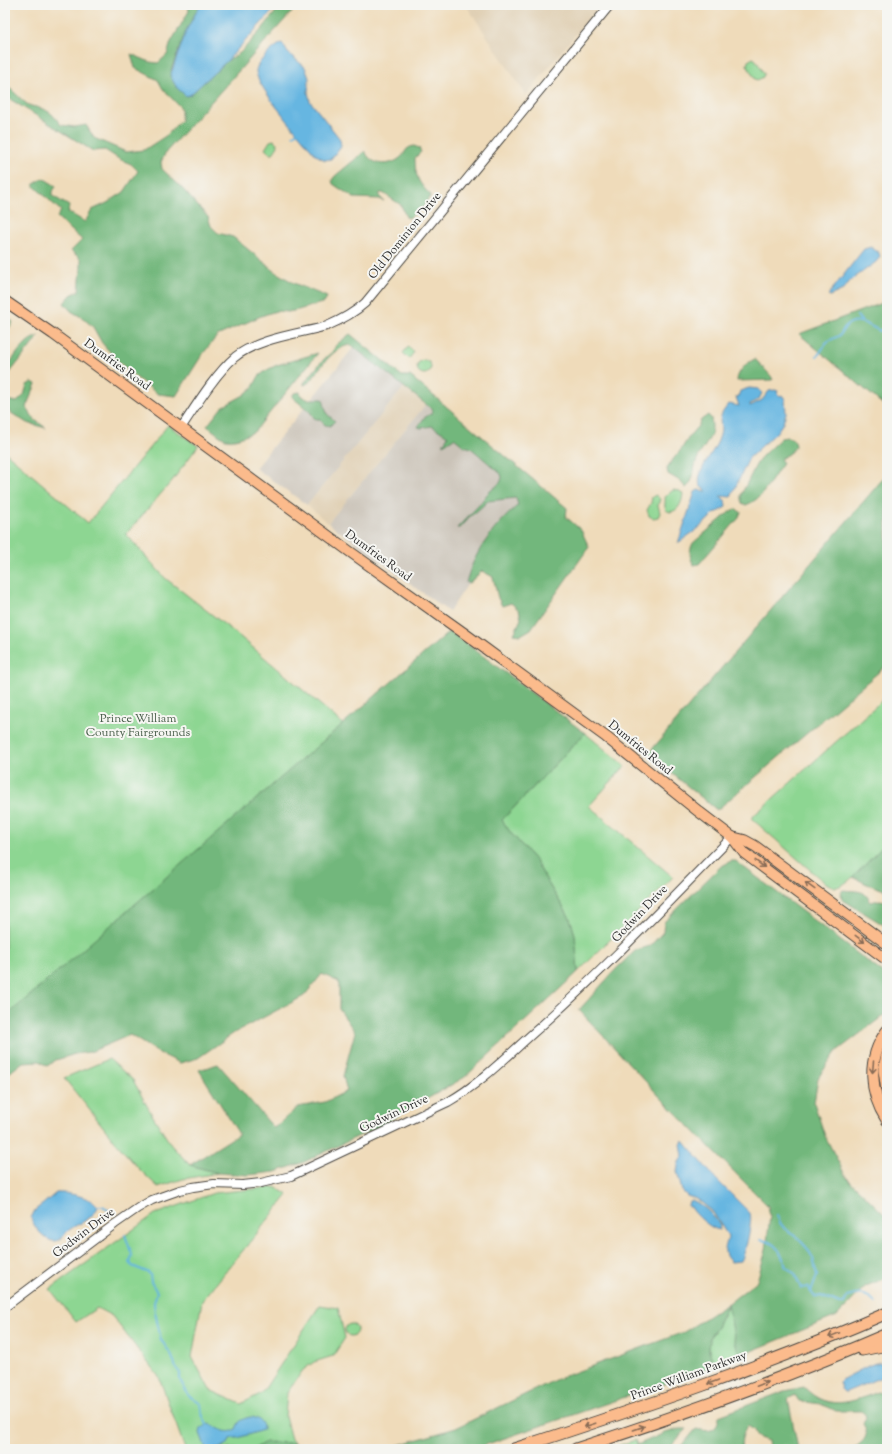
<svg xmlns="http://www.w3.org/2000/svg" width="892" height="1454" font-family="'Sorts Mill Goudy',serif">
	<rect width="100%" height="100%" fill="#f6f6f2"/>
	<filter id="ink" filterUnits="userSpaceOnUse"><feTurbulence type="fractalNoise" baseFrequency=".025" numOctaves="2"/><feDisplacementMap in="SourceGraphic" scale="8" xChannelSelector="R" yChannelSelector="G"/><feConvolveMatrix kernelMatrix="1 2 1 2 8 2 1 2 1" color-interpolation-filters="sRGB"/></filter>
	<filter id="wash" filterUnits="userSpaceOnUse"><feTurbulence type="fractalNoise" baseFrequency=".012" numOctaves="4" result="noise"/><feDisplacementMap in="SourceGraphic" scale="16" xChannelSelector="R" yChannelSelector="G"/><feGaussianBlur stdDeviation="0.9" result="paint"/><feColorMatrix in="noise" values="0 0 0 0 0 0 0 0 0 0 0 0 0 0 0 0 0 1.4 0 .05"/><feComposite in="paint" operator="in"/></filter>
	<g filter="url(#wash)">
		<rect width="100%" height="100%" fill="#efdbba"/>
		<g fill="#dfceb1">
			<polygon points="466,5 600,5 526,95"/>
			<polygon points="404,387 426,404 328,523 307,505"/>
		</g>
		<g fill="#cac3b8">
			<polygon points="354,347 404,387 307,505 255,468"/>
			<polygon points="426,404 531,490 449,612 328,523"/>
		</g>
		<g fill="#8dd692" stroke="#5c805e">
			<polygon points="753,58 756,60 764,74 763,77 758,80 755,79 747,65 748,61"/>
			<polygon points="274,140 277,143 278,146 272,155 265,149 270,141"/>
			<polygon points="408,347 414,352 409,359 403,353"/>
			<circle cx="424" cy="367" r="7"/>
			<polygon points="168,425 198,446 172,481 126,534 165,578 238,635 343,724 7,1016 5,1014 5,452 88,523"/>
			<path d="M673 490 680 491 683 494C682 502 679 511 670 512 662 510 666 503 665 497Z"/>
			<polygon points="656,495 660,499 658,505 660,513 658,517 653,518 649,516 647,510 651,503 652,497"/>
			<path d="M887 696V842C877 852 848 887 836 887 829 886 822 880 817 876L751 818Z"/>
			<polygon points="585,733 625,766 589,806 673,877 578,972 575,935 570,918 551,888 535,860 510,832 502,820"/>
			<polygon points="109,1059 133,1080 151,1113 171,1145 190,1165 218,1173 183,1179 158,1187 140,1170 117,1144 64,1078"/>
			<polygon points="275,1187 288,1195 202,1301 192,1357 210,1390 241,1404 262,1393 320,1305 338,1308 345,1338 333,1356 314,1362 303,1370 287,1393 285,1417 291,1439 298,1449 185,1449 159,1377 112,1316 97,1308 76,1322 50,1289 155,1214 214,1193"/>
			<polygon points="729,1303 734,1337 739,1356 716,1366 709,1352 710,1337 717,1327"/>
			<circle cx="351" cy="1330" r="6"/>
			<polygon points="635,1440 639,1449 608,1449"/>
		</g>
		<g fill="#72b77c" stroke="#4e7154">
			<path d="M188 5H200L187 29 171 70 186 96 190 95 227 61 240 53 263 28 281 5H298L166 152 161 162 162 169 179 185 208 217 211 226 218 233 233 237 277 273 296 284 327 297 325 302 298 310 288 312 276 311 261 316 217 336 202 355 176 396 158 394 133 375 117 360 102 343 93 327 83 318 71 311 64 303 71 295 79 291 81 268V259L71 251 82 240 57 217 61 211 33 185 43 178 56 186 51 195 69 206 68 212 85 222 92 210 107 203 124 192 138 171 131 164 119 159 105 150 93 151 5 96V86C14 90 19 98 27 104 31 107 35 106 39 108 50 110 55 117 61 125L75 127 86 125 94 138 126 152 144 150 167 135 181 120V108L163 89 158 80 135 68 131 54 150 62 158 63 167 55 171 42 189 11Z"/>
			<path d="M414 146 419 148 421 152 415 158C415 175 418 184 431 195L423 207 409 218 406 217 401 205 383 193H380L379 196 384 201 379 199 354 198 333 184 332 180 335 176 365 151C371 166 389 167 400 158 407 152 404 148 414 146Z"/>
			<polygon points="887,301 887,408 799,334"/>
			<polygon points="5,315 13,322 5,334"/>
			<path d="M350 334 402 376H410L567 508 566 517 581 530 589 547 531 629 521 635 514 634 521 619 519 610 511 603 502 606 498 598 493 577 482 571 469 583H466C474 551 494 527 518 505L516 498 488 501 477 511 468 518 464 524 459 528H457L479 505 488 493 500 483 502 478 501 474 471 448 464 446 454 438 443 445 448 436 432 426 421 428 418 427 424 418 432 413 433 410 351 345C337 346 327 359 319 369 314 376 312 382 304 385V383L322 361 333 351 336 345Z"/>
			<path d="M39 336 5 379V363L8 365C17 354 25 339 39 336Z"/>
			<path d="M318 353 255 431C248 435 235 441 226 439 220 437 213 430 207 426L222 407 244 395 253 387 259 376 267 370 277 365Z"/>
			<path d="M755 359 771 376 773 380 737 381C737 372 747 362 755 359Z"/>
			<polygon points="32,382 36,384 26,407 35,420 46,428 27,423 5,409 5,400 17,402 24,395 27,385"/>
			<polygon points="300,392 301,396 307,399 323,399 327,414 335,421 330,426 325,425 319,419 315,419 310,412 292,397 294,393"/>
			<path d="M708 415 711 418C712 424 713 431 710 437 706 446 699 453 696 462 693 471 694 482 686 488L680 481 668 474 667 469 670 463 680 451 691 434 698 426 701 420Z"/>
			<path d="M787 437C793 438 795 440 796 446L789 454 780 459 783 463 782 465C771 479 764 499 746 505L742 503 741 499V495L756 465 762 456 781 438Z"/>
			<polygon points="887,474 887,665 717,810 648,754"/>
			<path d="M735 509 741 512 738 519 699 564 694 565C689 557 689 551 693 543L732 510Z"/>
			<polygon points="450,631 585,733 502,820 510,832 535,860 551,888 570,918 575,935 578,972 465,1077 382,1125 302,1163 275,1172 248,1175 218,1173 190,1165 239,1134 199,1070 218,1064 274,1128 298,1107 325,1102 347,1091 343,1076 355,1032 339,1009 339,982 322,974 304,996 234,1033 198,1058 180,1063 157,1052 130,1035 90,1052 75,1054 56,1060 47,1066 39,1061 23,1062 9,1073 5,1072 5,1017"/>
			<polygon points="887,842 887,891 867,884 853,877"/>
			<polygon points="731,861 736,861 741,865 887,976 887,1013 837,1051 818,1078 814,1103 825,1136 846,1177 887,1217 887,1278 866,1286 837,1316 739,1356 734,1337 728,1303 717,1327 710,1337 709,1352 716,1366 473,1449 385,1449 456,1428 557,1379 684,1332 729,1303 757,1281 766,1250 770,1216 768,1206 663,1100 579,1010 616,969 636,950 650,946 663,932 664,922 720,867"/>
			<path d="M843 890C849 891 861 890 865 894 868 897 868 899 871 902L879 900 887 901V927L843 900 840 894Z"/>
			<path d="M804 1387C830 1415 857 1399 887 1389V1449H853C863 1442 871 1436 863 1424L866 1418 865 1414 861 1411H836L828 1407 820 1404 799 1401 795 1395 788 1399 798 1449H769L768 1441 757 1437 754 1430 748 1426C743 1431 740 1441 742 1449L736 1448V1449H679L696 1429C711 1432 717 1432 719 1416L785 1391Z"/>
			<polygon points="680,1429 687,1429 668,1449 639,1449 637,1445 665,1433"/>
			<polygon points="265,1442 294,1443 298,1449 254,1449"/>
		</g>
		<g fill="#66b6e1" stroke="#487086">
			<polygon points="200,5 278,5 227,61 190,95 186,96 177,88 170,76 187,29"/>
			<path d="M282 43 288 53 305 67 309 78 308 92 310 101 340 139 341 146 331 159 325 160 316 155C304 140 258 89 256 72 255 63 275 46 282 43Z"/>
			<polygon points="871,247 879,253 880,257 876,262 850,281 843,290 830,296 828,295 860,254 864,249"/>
			<path d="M749 388 759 389 762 393 759 399 750 404V406L762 400 769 391 775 390 778 391 777 393 780 396 782 395 785 399 786 413 783 423 776 433 749 458 731 497 720 496 725 500 726 507 714 514 699 528 678 543 695 492 698 490 707 491 700 486C695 471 715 452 719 438 725 422 713 422 729 404L739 406 736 397H738L740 391Z"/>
			<path d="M683 1140 715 1178 750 1213C753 1220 745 1255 741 1261L731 1262C720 1252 727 1246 728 1236L712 1211 697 1199 687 1196 682 1191 677 1171 679 1162 683 1156 681 1145Z"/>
			<path d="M56 1193C67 1192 91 1197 98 1206 95 1219 78 1223 69 1230 64 1234 62 1241 55 1241 46 1242 33 1226 31 1218L35 1210 43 1204Z"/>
			<path d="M692 1200C703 1205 714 1215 720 1226L719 1230C711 1229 695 1215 691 1207H688V1205L689 1201Z"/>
			<path d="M879 1362C885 1364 887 1371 884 1376L846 1392H844L841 1389 839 1382 841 1380 870 1365Z"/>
			<path d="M250 1417C258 1417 264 1422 263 1430L238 1438H233L230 1439 228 1444 218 1449H206L200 1433 201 1428 209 1424C218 1427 226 1436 236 1429 239 1421 241 1419 250 1417Z"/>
		</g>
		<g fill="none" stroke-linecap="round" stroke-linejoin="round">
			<g stroke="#66b6e1" stroke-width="2">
				<polyline points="293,135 298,132"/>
				<polyline points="857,316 862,322"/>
				<path d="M817 356C821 352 823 348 826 343 830 339 836 338 840 335 842 333 843 329 845 327 857 315 869 326 880 331L887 326"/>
				<polyline points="98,1206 103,1206 109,1211"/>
				<path d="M777 1215 780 1223 785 1229 795 1235 807 1248 813 1258 817 1276 811 1292 814 1296 817 1297 821 1296 839 1304 844 1303 847 1297C859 1293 867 1293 876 1303"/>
				<polyline points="125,1235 132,1255 130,1262 132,1266 147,1272 150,1274 151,1282 157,1292 154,1303 155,1312 161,1340 171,1354 176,1368 180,1373 180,1380 189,1396 201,1404 202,1414 207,1425"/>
				<path d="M761 1240C773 1241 778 1248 782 1257 784 1261 786 1262 785 1266L795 1274 801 1288 808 1287 811 1292"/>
			</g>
		</g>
	</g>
	<g filter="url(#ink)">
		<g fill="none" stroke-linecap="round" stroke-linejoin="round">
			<defs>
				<g id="minor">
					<path d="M181 428C195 407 216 373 235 357 259 338 298 334 327 326 341 320 354 313 365 303L610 5"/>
					<path d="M5 1307 115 1224 138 1208 152 1200 180 1190 193 1187 214 1184 243 1185 261 1183 291 1176 448 1102C483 1082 510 1053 540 1027 607 967 669 901 732 837"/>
				</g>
				<g id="major">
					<polyline points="5,301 53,334 349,551 468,636 606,737 698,811 732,837 744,853 887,960"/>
					<polyline points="732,837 744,840 755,846 887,944"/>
				</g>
				<g id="highway">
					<path d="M887 1031C867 1058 869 1092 887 1120"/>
					<polyline points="887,1054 884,1070 887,1091"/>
					<polyline points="862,1350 887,1345"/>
					<path d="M514 1449C640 1408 766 1366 887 1313"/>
					<path d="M576 1449C681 1415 786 1378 887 1334"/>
				</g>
			</defs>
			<use href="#minor" stroke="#484540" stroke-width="10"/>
			<use href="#major" stroke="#484540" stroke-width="12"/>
			<use href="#highway" stroke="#484540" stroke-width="13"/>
			<use href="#minor" stroke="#fff" stroke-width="8"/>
			<use href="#major" stroke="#fbbb8c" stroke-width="10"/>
			<use href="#highway" stroke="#fbbb8c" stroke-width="11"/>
		</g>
		<defs><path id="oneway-shaft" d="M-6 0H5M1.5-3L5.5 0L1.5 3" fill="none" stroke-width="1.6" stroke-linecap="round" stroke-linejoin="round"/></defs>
		<g stroke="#896c57">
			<use href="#oneway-shaft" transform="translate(760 864) rotate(37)"/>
			<use href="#oneway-shaft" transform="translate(810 886) rotate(-144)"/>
			<use href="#oneway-shaft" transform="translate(860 939) rotate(37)"/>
			<use href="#oneway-shaft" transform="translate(873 1067) rotate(95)"/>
			<use href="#oneway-shaft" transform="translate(834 1335) rotate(158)"/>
			<use href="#oneway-shaft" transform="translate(713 1382) rotate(160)"/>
			<use href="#oneway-shaft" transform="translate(762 1384) rotate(-21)"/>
			<use href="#oneway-shaft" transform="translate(590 1425) rotate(162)"/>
			<use href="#oneway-shaft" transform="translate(639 1428) rotate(-19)"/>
		</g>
	</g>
	<g text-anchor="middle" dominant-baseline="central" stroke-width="4" stroke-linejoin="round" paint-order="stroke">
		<g font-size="12" fill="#2b2b2b" stroke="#f6f6f2">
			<text transform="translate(405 236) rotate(-51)">Old Dominion Drive</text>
			<text transform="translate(117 365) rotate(36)">Dumfries Road</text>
			<text transform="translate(378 556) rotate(36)">Dumfries Road</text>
			<text transform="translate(640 748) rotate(39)">Dumfries Road</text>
			<text transform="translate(640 914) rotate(-46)">Godwin Drive</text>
			<text transform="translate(394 1114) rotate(-25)">Godwin Drive</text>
			<text transform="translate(84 1233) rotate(-37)">Godwin Drive</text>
			<text transform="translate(689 1376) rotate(-20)">Prince William Parkway</text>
		</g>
		<g font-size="12" fill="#485e4a" stroke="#f6f6f2">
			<text x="138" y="719">Prince William<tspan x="138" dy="14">County Fairgrounds</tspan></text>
		</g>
	</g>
	<rect width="892" height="1454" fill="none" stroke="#f6f6f2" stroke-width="20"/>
</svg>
